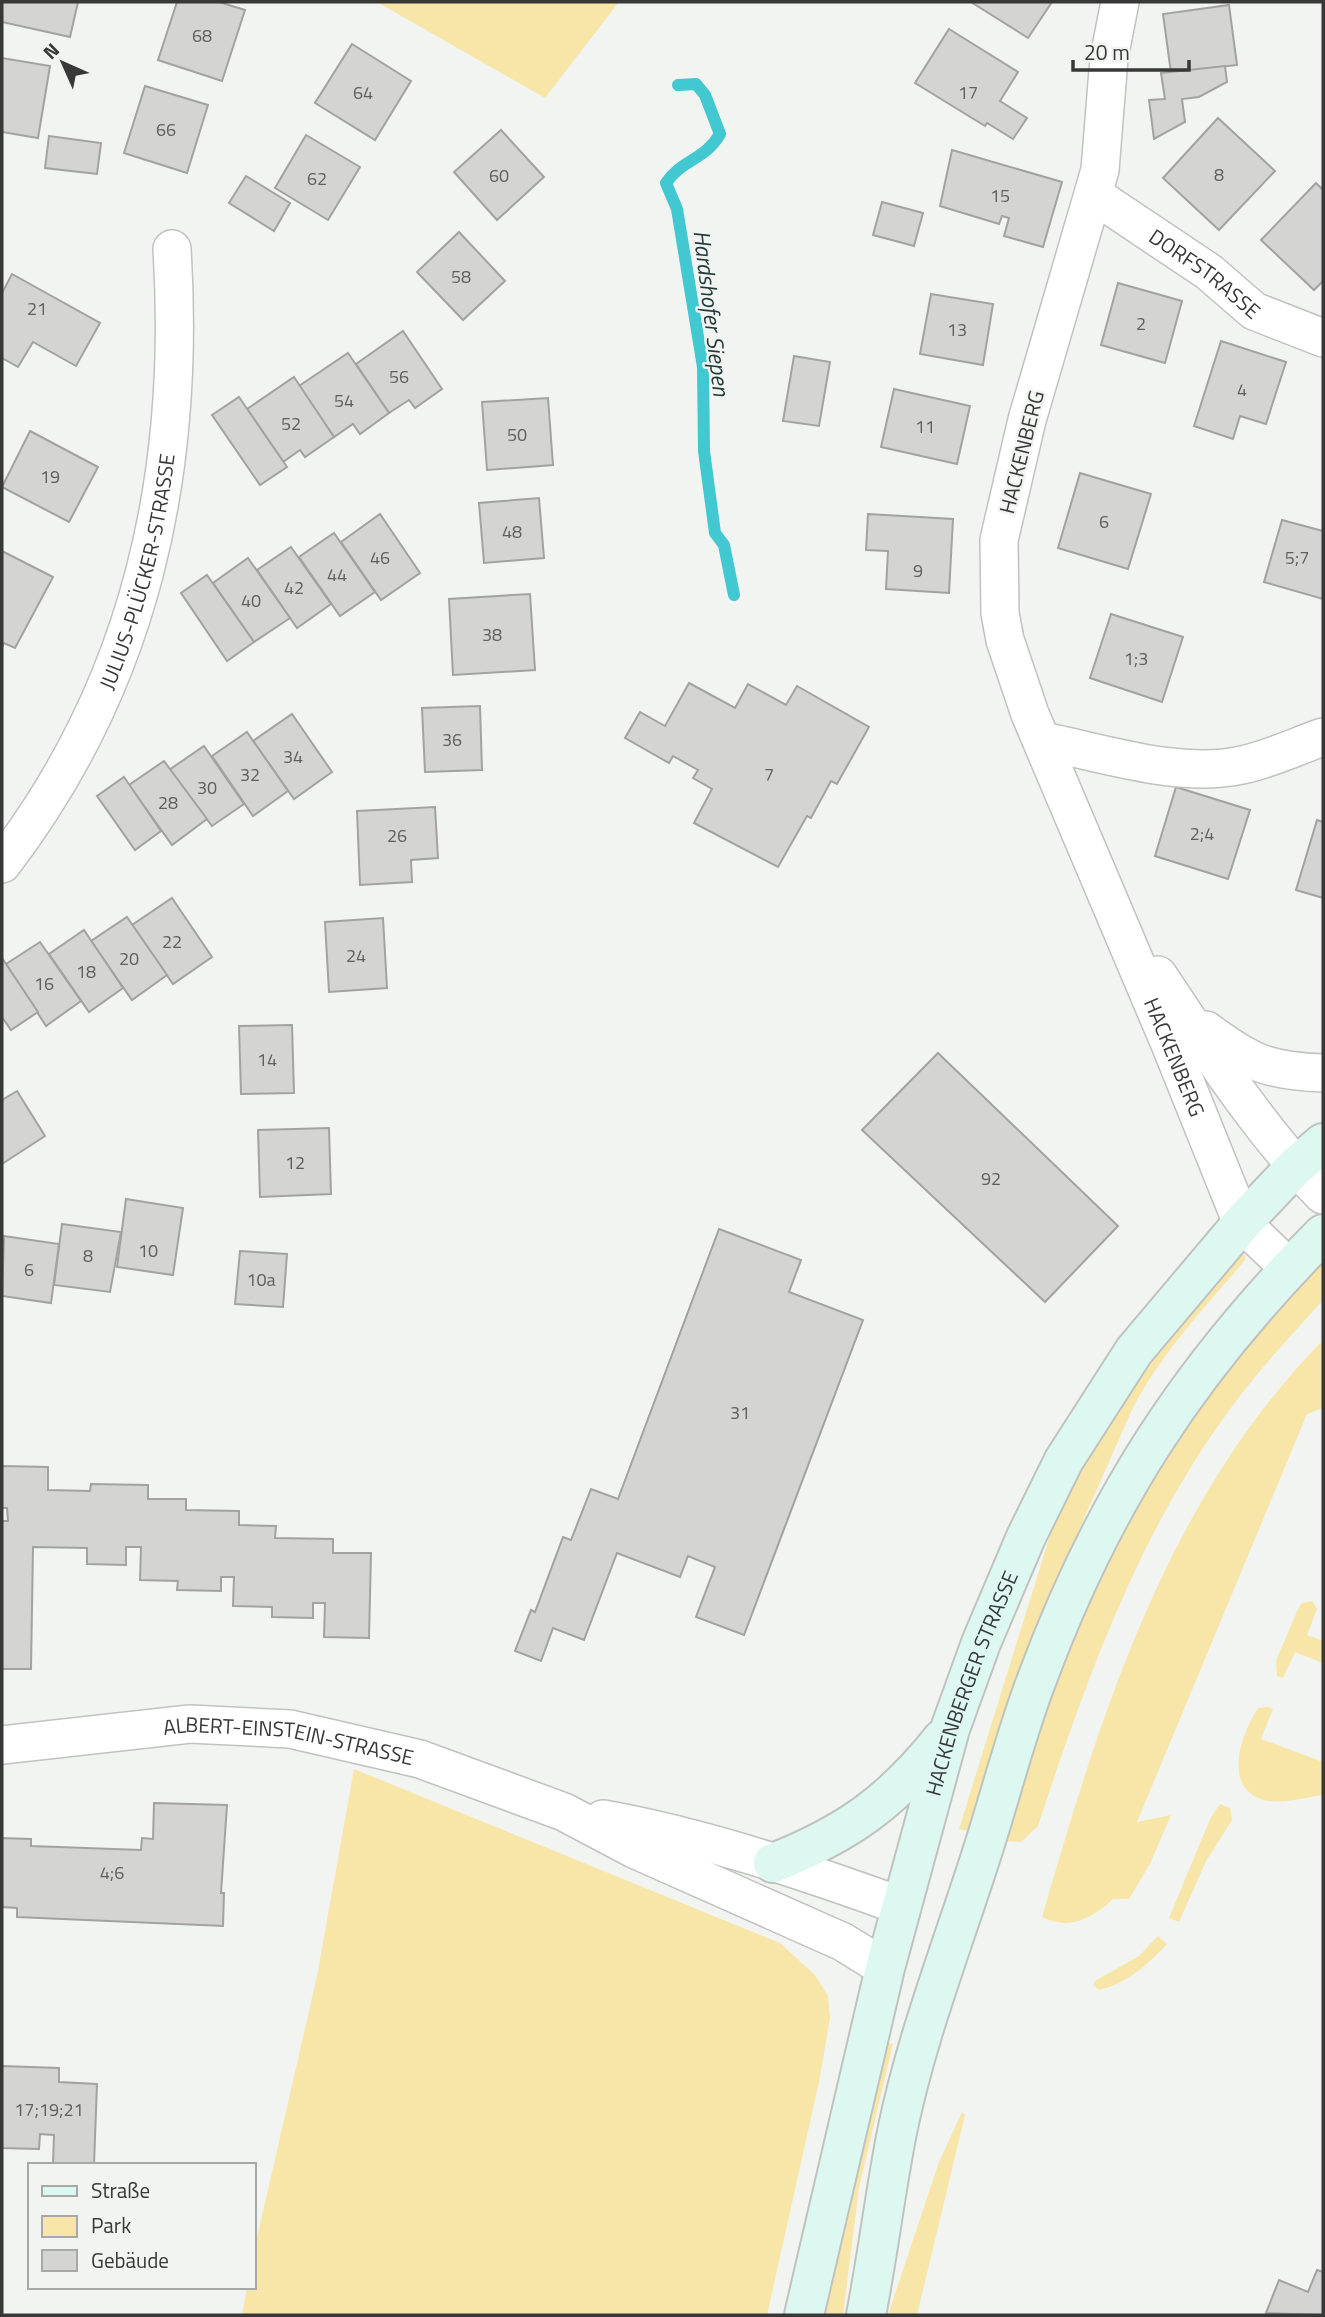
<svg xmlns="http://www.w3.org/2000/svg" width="1325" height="2317" font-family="'Titillium Web',sans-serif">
	<rect width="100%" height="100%" fill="#f2f4f2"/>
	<g fill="#f7e6a7">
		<polygon points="377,2 619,2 545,98"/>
		<path d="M1239 1252 1245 1255V1260C1204 1309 1159 1355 1131 1412L1052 1591 1001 1724 968 1831 959 1829 1056 1516 1072 1483 1143 1368Z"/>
		<path d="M1323 1260V1300C1296 1330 1268 1360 1243 1392 1143 1520 1088 1674 1038 1826L1021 1842 1005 1841C1050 1673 1119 1504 1227 1366 1256 1329 1291 1295 1323 1260Z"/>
		<path d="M1323 1340V1408L1307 1414 1137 1822 1171 1815 1150 1864 1129 1899H1113C1093 1918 1069 1931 1042 1917 1103 1707 1167 1500 1323 1340Z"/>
		<polygon points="1312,1601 1317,1609 1307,1635 1323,1641 1323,1663 1295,1652 1283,1678 1277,1676 1276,1661 1298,1609 1302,1603"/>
		<path d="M1267 1707 1273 1709 1261 1739 1323 1762V1795C1305 1797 1282 1805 1264 1800 1221 1788 1242 1732 1258 1708Z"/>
		<polygon points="354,1769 780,1943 815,1975 828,1996 830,2018 819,2082 767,2315 242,2315 247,2287 254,2287 256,2242 317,1976"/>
		<polygon points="1220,1804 1230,1808 1232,1820 1206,1861 1179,1922 1169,1918 1211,1817"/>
		<path d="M1158 1936 1167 1944C1147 1965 1128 1983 1099 1990L1093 1985 1095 1981 1139 1956Z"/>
		<polygon points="884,2042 893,2044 859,2188 843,2315 820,2315"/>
		<polygon points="962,2112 965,2115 917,2315 888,2315 939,2162"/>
	</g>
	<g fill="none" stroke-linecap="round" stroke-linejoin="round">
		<path stroke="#42c8d1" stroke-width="12" d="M678 85 696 84 705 95 720 134C705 160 681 160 666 183L677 209 703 367 704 451 715 533 724 545 734 595"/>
	</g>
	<g fill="#d4d5d3" stroke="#a2a3a0" stroke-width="2">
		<polygon points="2,2 78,2 70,37 2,22"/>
		<polygon points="177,2 219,2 245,10 222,81 158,60"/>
		<polygon points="971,2 1052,2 1028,38"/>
		<polygon points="1229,5 1237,65 1171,73 1163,14"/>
		<polygon points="949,29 1018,72 1000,101 1027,118 1013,139 987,123 985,126 915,83"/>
		<polygon points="352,44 411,81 375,140 315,103"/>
		<polygon points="2,58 50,66 38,138 2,132"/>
		<polygon points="1225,66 1227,82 1199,97 1182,99 1185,122 1154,139 1149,100 1165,99 1161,73"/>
		<polygon points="145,86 208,105 187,173 124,153"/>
		<polygon points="1218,118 1275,171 1219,230 1163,178"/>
		<polygon points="501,130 544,177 497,220 454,172"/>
		<polygon points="306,135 360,167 328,220 275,188"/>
		<polygon points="49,136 101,143 97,174 45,168"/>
		<polygon points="952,150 1062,182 1043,247 1004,236 1009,218 1002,216 999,224 940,206"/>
		<polygon points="246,176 290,203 274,231 229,203"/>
		<polygon points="1316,183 1323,190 1323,281 1314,290 1261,240"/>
		<polygon points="882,202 923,213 914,246 873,235"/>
		<polygon points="459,232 505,281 463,320 417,272"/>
		<polygon points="12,274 100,323 76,366 33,342 18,367 2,358 2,293"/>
		<polygon points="1118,283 1182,301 1165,363 1101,345"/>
		<polygon points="931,294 993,304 983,365 920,354"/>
		<polygon points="403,331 442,389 415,408 409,400 389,413 356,364"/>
		<polygon points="1221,341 1286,362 1266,424 1240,416 1233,439 1194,426"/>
		<polygon points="348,353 389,413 360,434 353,424 334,437 299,386"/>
		<polygon points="794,356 830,362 819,426 783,421"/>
		<polygon points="294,377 334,437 305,457 300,450 283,462 247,409"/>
		<polygon points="894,389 970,406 957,464 881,447"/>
		<polygon points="239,397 287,467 260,485 212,415"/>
		<polygon points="548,398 553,465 487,470 482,402"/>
		<polygon points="30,431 98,467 69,522 2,487"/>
		<polygon points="1080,473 1151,494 1128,569 1058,548"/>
		<polygon points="539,498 544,558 484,563 479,503"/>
		<polygon points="380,514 420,573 381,600 341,542"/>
		<polygon points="868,514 953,519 949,593 886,589 888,551 866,550"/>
		<polygon points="1282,520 1323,531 1323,599 1264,582"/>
		<polygon points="334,533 375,592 340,616 299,557"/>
		<polygon points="291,547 331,604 297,628 257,570"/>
		<polygon points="2,551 53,577 15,648 4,643 2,648"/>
		<polygon points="248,558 290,618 254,642 213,583"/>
		<polygon points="207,575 254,642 227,661 181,593"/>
		<polygon points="530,594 535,670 453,675 449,599"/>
		<polygon points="1111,614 1183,637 1162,702 1090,678"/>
		<polygon points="689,683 735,708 748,684 786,705 797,686 869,727 837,784 831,781 811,818 807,816 778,867 694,823 712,789 693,778 698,770 673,756 669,763 625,738 640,712 665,726"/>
		<polygon points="480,706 482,770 425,772 422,708"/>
		<polygon points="292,714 332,772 294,799 253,741"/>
		<polygon points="247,732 288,791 253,816 212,756"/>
		<polygon points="204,746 244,804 212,826 169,770"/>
		<polygon points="164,761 207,819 172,845 129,785"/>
		<polygon points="124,777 161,831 135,850 97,796"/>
		<polygon points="1176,787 1250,810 1228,879 1155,856"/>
		<polygon points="435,807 438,858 411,860 412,882 360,885 357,811"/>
		<polygon points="1317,820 1323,822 1323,898 1296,890"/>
		<polygon points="172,898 212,957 173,984 132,925"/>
		<polygon points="127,917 167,975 132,1000 91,941"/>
		<polygon points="383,918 387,988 329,992 325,922"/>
		<polygon points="84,930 123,988 89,1012 49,954"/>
		<polygon points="40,942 81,1001 46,1026 6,964"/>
		<polygon points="2,958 38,1012 11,1030 2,1017"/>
		<polygon points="292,1025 294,1093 241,1094 239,1026"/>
		<polygon points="938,1053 1118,1226 1045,1302 862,1130"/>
		<polygon points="17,1091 45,1136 2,1164 2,1100"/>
		<polygon points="329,1128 331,1194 260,1197 258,1130"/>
		<polygon points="126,1199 183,1208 173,1275 117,1267"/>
		<polygon points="62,1224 121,1232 110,1292 54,1285"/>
		<polygon points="719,1229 801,1260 789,1292 863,1320 744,1635 696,1617 715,1567 688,1556 680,1577 617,1553 584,1640 553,1628 541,1661 515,1651 531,1610 535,1612 563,1537 571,1540 591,1489 618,1499"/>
		<polygon points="4,1236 59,1244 51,1303 2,1296"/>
		<polygon points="240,1251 287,1254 283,1307 235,1304"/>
		<polygon points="2,1466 48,1467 48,1490 90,1491 91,1484 148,1485 148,1499 186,1499 186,1510 239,1511 239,1525 276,1526 275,1538 333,1539 333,1553 371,1553 369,1638 324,1637 325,1603 313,1603 313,1618 272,1617 272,1607 233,1606 234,1577 221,1577 221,1591 177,1590 178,1581 140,1580 141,1547 126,1547 126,1565 87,1564 87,1548 33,1547 31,1669 2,1669 2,1521 8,1521 7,1508 2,1508"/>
		<polygon points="154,1803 227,1805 221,1893 224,1893 223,1926 17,1917 17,1908 2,1907 2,1838 31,1839 31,1846 141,1850 142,1838 153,1839"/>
		<polygon points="2,2066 59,2068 59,2082 97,2084 94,2165 53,2164 54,2135 40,2134 39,2149 2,2148"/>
		<polygon points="1317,2270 1323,2272 1323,2315 1266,2313 1279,2280 1308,2292"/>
	</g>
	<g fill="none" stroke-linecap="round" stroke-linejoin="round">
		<defs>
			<g id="street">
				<path id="s1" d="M1120 2 1109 58 1100 170 1027 420 999 540 1000 613 1005 640 1030 714 1170 1044 1242 1223 1289 1268"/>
				<path id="s2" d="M1094 195 1209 272 1254 311 1323 338"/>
				<path d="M1042 741C1104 753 1179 779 1242 765 1270 759 1297 746 1323 737"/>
				<path id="s3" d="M2 864C141 683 186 474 172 249"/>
				<path d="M1158 975C1208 1050 1259 1130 1323 1195"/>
				<path d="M1206 1030C1250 1063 1268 1071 1323 1073"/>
				<path id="s4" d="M2 1745 190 1724 290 1729 420 1759 564 1812 634 1849 843 1942 885 1968"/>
				<path d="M603 1819C704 1837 804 1871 901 1906"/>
			</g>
			<g id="secondary">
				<path d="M773 1863C847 1834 892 1802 942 1739"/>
				<path id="s5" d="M804 2315 885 1968 950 1729 981 1643 1026 1537 1064 1460 1134 1351 1242 1223 1295 1167 1323 1143"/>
				<path d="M866 2315C878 2254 885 2193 897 2132 916 2039 950 1952 979 1862 999 1802 1014 1739 1037 1679 1103 1501 1189 1369 1323 1234"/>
			</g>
		</defs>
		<use href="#street" stroke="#c0c2c0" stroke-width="40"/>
		<use href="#secondary" stroke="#c0c2c0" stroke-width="42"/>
		<use href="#street" stroke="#fff" stroke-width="37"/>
		<use href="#secondary" stroke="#ddf8f0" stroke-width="38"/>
	</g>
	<g text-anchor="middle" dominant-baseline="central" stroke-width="5" stroke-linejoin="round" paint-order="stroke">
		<g font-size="18" fill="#5e5f5e">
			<text x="202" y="35">68</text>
			<text x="363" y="92">64</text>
			<text x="968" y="92">17</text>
			<text x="166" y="129">66</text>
			<text x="1219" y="174">8</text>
			<text x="499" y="175">60</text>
			<text x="317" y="178">62</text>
			<text x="1000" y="195">15</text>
			<text x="461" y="276">58</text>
			<text x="37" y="308">21</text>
			<text x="1141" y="323">2</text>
			<text x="957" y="329">13</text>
			<text x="399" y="376">56</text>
			<text x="1242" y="389">4</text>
			<text x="344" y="400">54</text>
			<text x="291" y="423">52</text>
			<text x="925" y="426">11</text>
			<text x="517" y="434">50</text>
			<text x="50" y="476">19</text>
			<text x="1104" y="521">6</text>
			<text x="512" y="531">48</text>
			<text x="380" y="557">46</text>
			<text x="1297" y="557">5;7</text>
			<text x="918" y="570">9</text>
			<text x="337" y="574">44</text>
			<text x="294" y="587">42</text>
			<text x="251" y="600">40</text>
			<text x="492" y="634">38</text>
			<text x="1136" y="658">1;3</text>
			<text x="452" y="739">36</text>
			<text x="293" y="756">34</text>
			<text x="250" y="774">32</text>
			<text x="769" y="774">7</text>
			<text x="207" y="787">30</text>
			<text x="168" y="802">28</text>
			<text x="1202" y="833">2;4</text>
			<text x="397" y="835">26</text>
			<text x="172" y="941">22</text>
			<text x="356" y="955">24</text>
			<text x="129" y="958">20</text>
			<text x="86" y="971">18</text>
			<text x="44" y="983">16</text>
			<text x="267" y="1059">14</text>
			<text x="295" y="1162">12</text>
			<text x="991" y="1178">92</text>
			<text x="148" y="1250">10</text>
			<text x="88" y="1255">8</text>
			<text x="29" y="1269">6</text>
			<text x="261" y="1279">10a</text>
			<text x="740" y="1412">31</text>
			<text x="112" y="1872">4;6</text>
			<text x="49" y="2109">17;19;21</text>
		</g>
		<g font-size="21" fill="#373837" stroke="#f2f4f2">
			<text stroke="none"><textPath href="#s2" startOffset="136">DORFSTRASSE</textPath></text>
			<text transform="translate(1021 452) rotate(-76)">HACKENBERG</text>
			<text stroke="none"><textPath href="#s3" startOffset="326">JULIUS-PLÜCKER-STRASSE</textPath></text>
			<text stroke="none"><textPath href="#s1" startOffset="1104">HACKENBERG</textPath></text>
			<text stroke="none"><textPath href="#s5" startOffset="654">HACKENBERGER STRASSE</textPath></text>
			<text stroke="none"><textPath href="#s4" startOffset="289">ALBERT-EINSTEIN-STRASSE</textPath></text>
		</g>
		<g font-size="23" font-style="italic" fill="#22393a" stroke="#f2f4f2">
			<text transform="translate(712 313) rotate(83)">Hardshofer Siepen</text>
		</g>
	</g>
	<rect width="1325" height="2317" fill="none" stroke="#373837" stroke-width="7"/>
	<rect x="28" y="2163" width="228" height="126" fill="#f2f4f2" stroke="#a7a9a7" stroke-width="2"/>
	<rect x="42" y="2186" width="35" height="10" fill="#ddf8f0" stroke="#a7a9a7" stroke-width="2"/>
	<text x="91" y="2198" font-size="21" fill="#373837">Straße</text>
	<rect x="42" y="2216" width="35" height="21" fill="#f7e6a7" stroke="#a7a9a7" stroke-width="2"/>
	<text x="91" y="2233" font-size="21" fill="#373837">Park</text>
	<rect x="42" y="2250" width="35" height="21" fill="#d4d5d3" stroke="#a7a9a7" stroke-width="2"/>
	<text x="91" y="2268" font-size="21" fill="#373837">Gebäude</text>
	<g transform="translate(63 63) rotate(315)" stroke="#f2f4f2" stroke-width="5" paint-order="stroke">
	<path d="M0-5L12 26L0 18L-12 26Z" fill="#373837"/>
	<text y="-10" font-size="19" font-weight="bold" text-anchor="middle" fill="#373837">N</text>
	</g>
	<path d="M1073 60v10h116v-10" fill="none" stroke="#373837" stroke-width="3.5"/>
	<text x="1084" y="60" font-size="21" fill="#373837" stroke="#f2f4f2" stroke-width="5" paint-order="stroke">20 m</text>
</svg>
